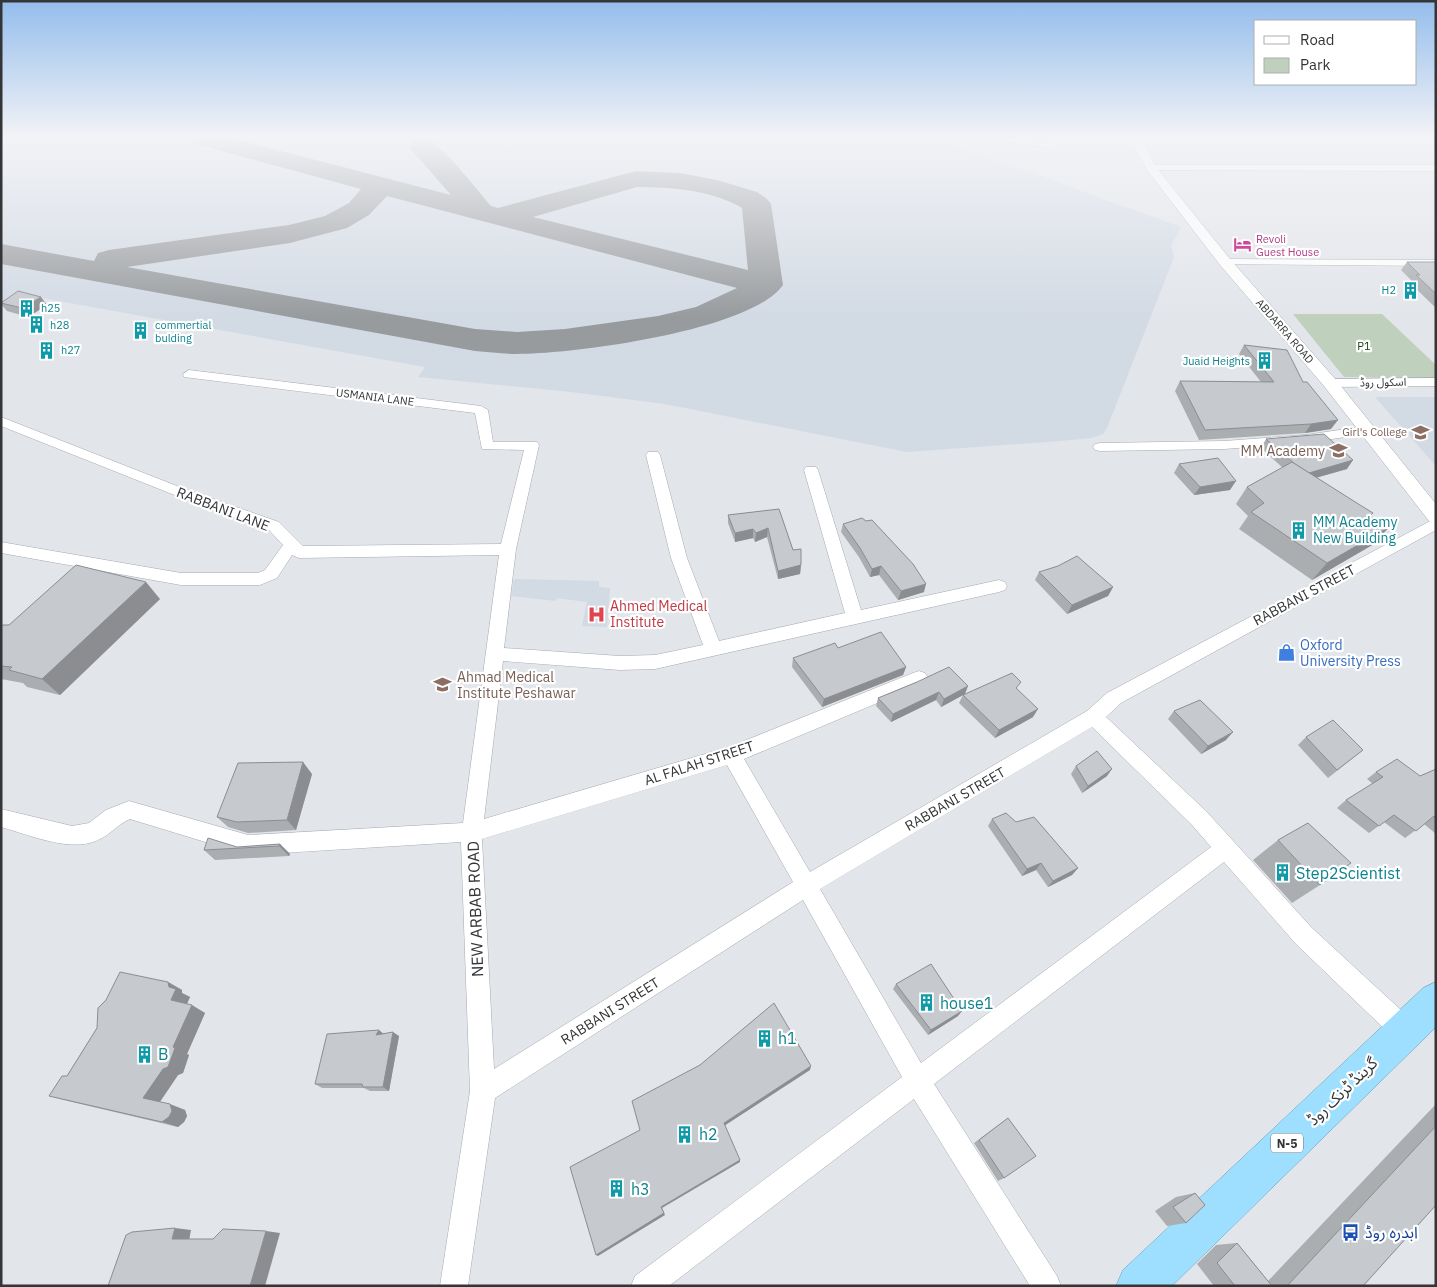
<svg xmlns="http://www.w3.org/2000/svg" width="1437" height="1287" font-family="'IBM Plex Sans','Noto Sans Arabic',sans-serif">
	<rect width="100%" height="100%" fill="#e2e5ea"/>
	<g fill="#d2dae4">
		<polygon points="1,138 935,138 1181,227 1171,246 1174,257 1107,428 1103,434 1091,438 1060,441 907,452 665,404 571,392 418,377 425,367 14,293 1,303"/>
		<polygon points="1375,397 1436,397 1436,466"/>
		<polygon points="514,579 599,581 599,587 610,588 607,627 582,626 587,602 557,598 556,601 511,596"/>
	</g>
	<polygon fill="#bfd1bc" points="1293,314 1382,314 1436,365 1436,378 1344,377"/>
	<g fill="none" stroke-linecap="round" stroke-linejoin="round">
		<path fill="#989b9e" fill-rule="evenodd" d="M189 138H231L451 195 409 147 413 141C419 140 426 138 432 142 447 151 478 191 491 206L498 208 636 171 680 173 717 180 757 192 766 198 771 204 783 285C751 331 573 354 517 354 503 354 489 352 475 351L1 264V244L94 261 98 253 109 250 289 225 325 216 349 203 361 189 193 143ZM637 187C670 187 713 190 742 208L748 270 533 217ZM387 196 737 288 696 307 658 316 565 329 517 332 475 329 127 267 290 243 347 228 369 215Z"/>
		<defs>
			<g id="minor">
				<polygon points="994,138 1016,138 1052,142 1056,145 1052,148 998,141"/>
				<polygon points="1151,165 1436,165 1436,171 1148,170 1146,168"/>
				<polygon points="1225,259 1436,260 1436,266 1221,264 1220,262"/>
				<path d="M189 370 481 406 488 410 493 442H537L539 445 516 549 504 648 620 656 655 655 703 645 671 558 646 455 648 452H658L660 455 687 558 719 641 845 613 804 470 806 467H816L818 470 861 610 999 580 1005 582 1007 586 1005 590 999 592 655 669 620 670 503 661 484 819 729 747 913 673 919 671 925 673 928 678 925 683 744 759 810 872 1087 711 1107 693 1436 518V530L1121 703 1106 717 1206 811 1312 928 1414 1022 1417 1031 1414 1040 1405 1043 1396 1040 1296 944 1224 862 934 1084 1057 1276 1061 1286H1030L914 1099 669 1286H631L635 1276 902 1077 803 900 495 1098 468 1286H440L470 1091 461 842 248 855 130 819C118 824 111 834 100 839 73 854 30 835 1 827V809L72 826 89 823 106 810 129 801 248 835 463 823 499 555 299 558 292 555 277 578 260 585H181L1 553V542L181 573H258L265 570 283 545 269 530 172 494 1 426V417L182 488 279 522 303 546 501 544 524 450 482 449 475 413 184 377 183 374ZM1092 727 1192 825 1211 847 921 1063 820 889ZM727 765 793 882 494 1069 482 839Z"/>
				<polygon points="1436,378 1436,386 1330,387 1324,383 1330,379"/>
				<polygon points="1367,426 1372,427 1374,430 1372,433 1305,443 1224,449 1100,451 1095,450 1093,447 1095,444 1100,443 1224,441 1305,435"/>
			</g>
			<polygon id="tertiary" points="1043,138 1436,138 1436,144 1144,145 1156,167 1230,259 1336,380 1436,504 1436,523 1429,521 1324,386 1220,265 1147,170 1133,145 1059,145 1043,141"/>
			<polygon id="trunk" points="1436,982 1436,1027 1172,1286 1116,1286 1123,1270 1423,988"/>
		</defs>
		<use href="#minor" stroke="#a6a9ae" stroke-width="1"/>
		<use href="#tertiary" stroke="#a6a9ae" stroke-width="1"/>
		<use href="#trunk" stroke="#689db7" stroke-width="1"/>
		<use href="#minor" fill="#fff" fill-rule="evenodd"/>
		<use href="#tertiary" fill="#fff" fill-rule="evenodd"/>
		<use href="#trunk" fill="#9edefe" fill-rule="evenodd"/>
	</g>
	<g fill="#aaaeb1">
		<polygon points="1407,262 1436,262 1436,308 1410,283 1412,281 1401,270"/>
		<polygon points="1,302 47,305 28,317 7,311 1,304"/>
		<polygon points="1244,345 1303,382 1331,429 1305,433 1199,440 1175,391 1180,381 1261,382 1239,354"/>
		<polygon points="1266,439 1347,469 1316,478 1371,516 1389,527 1374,544 1312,580 1239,529 1248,516 1236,504 1247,487 1283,468 1261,448"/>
		<polygon points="1179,464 1230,490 1194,495 1174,473"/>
		<polygon points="779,509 793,550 801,565 800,574 778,579 767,537 755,542 753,538 735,542 728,523 728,515"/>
		<polygon points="843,524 924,592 898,600 879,575 870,577 859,557 841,532"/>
		<polygon points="1039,572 1113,587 1108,596 1067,614 1035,580"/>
		<polygon points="160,599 60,695 27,687 23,683 1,679 1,627"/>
		<polygon points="838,648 906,667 903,675 822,707 792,667 793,658"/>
		<polygon points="917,682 965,694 941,707 936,700 891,722 876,706 878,698"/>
		<polygon points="1018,690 1033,717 995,738 959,703 963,695"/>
		<polygon points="1174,711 1226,740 1201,754 1168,719"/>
		<polygon points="1306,737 1363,750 1328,778 1298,745"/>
		<polygon points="1076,766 1107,776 1082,793 1071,774"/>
		<polygon points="1436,769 1436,834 1424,824 1405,838 1384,822 1369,833 1337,808 1346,800 1373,784 1367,779 1376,772 1420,776"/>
		<polygon points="312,774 296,830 248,833 228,827 217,817"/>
		<polygon points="992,819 1016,822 1078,868 1072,875 1048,887 1036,870 1022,876 988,826"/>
		<polygon points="1278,840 1320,885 1292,903 1253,860"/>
		<polygon points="280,844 290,854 289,856 215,860 204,850"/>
		<polygon points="168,982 182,990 182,993 190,997 187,1004 205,1013 187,1054 189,1055 183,1073 178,1075 160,1102 185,1110 187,1116 184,1122 178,1127 68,1101 49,1096 67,1076 97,1028"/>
		<polygon points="896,984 958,1016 928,1035 893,989"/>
		<polygon points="384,1034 399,1036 389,1091 370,1091 364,1088 322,1088 315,1084"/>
		<polygon points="1436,1104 1436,1205 1363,1286 1214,1286 1197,1264 1216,1245 1237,1243 1268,1281"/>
		<polygon points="1008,1118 1004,1178 998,1181 974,1143"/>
		<polygon points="1195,1193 1186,1223 1167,1226 1155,1211 1176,1197"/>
	</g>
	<g fill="#8b8d90">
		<polygon points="41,297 47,305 28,317 22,308"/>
		<polygon points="1338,420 1331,429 1305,433 1311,424"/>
		<polygon points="1353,460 1347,469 1300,482 1306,474"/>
		<polygon points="1236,481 1230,490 1194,495 1200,487"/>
		<polygon points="1389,527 1374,544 1312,580 1327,563"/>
		<polygon points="768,528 767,537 755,542 756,533"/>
		<polygon points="753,529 753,538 735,542 735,533"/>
		<polygon points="801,565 800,574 778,579 778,571"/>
		<polygon points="881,566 879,575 870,577 872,569"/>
		<polygon points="146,582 160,599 60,695 42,679"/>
		<polygon points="926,584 924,592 898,600 901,591"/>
		<polygon points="1113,587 1108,596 1067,614 1072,605"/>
		<polygon points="906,667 903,675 822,707 824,699"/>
		<polygon points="968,686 965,694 941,707 944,699"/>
		<polygon points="939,692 936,700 891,722 893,714"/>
		<polygon points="1038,709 1033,717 995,738 999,730"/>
		<polygon points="1233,732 1226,740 1201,754 1208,746"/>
		<polygon points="303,762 312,774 296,830 287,820"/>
		<polygon points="1112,769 1107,776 1082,793 1088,786"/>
		<polygon points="280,844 290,854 289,856 279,846"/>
		<polygon points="1041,863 1036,870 1022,876 1027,869"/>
		<polygon points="1078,868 1072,875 1048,887 1053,881"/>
		<polygon points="168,982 182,990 182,993 190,997 185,1008 171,1000"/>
		<polygon points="192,1005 205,1013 187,1054 189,1055 183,1073 178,1075 159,1103 143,1098 173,1047"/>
		<polygon points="962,1011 958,1016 928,1035 931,1030"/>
		<polygon points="379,1030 385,1035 376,1035"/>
		<polygon points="393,1032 399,1036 389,1091 383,1087"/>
		<polygon points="811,1066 810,1070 724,1126 724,1123"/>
		<polygon points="170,1104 185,1110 187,1116 184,1122 178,1127 162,1122"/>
		<polygon points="740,1160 740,1162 662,1208 665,1215 598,1256 596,1255 661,1207"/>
		<polygon points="175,1228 191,1230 189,1241 172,1239"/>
		<polygon points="266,1231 280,1233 265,1286 250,1286"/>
	</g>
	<g fill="#c6cace" stroke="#8b8d90">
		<polygon points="1407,262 1436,262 1436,294 1416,275 1420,275"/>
		<polygon points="18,291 41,297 22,308 1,303"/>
		<polygon points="1244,345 1287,350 1303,382 1307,382 1338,420 1311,424 1205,430 1180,381 1274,382"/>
		<polygon points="1324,434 1353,460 1309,473 1295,464 1266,439"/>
		<polygon points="1218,458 1236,481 1200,487 1179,464"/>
		<polygon points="1292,462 1360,505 1373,513 1370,516 1389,527 1327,563 1251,512 1264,503 1247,487"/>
		<polygon points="779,509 793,550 801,549 801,565 778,571 768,528 756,533 753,529 735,533 728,515"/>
		<polygon points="862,518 866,521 872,520 913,564 926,584 901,591 881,566 872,569 860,548 843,524"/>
		<polygon points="1077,556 1113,587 1072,605 1039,572 1058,566"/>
		<polygon points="76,565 146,582 42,679 9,670 12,667 1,666 1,627 3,625 9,625"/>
		<polygon points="881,632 906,667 824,699 793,658 835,643 838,648"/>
		<polygon points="949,667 968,686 944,699 939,692 893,714 878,698 917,682"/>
		<polygon points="1012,673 1021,682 1016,688 1038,709 999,730 963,695"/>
		<polygon points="1200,700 1233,732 1208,746 1174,711"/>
		<polygon points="1333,720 1363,750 1337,770 1306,737"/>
		<polygon points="1097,751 1112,769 1088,786 1076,766"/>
		<polygon points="1397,759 1420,776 1436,769 1436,818 1434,816 1416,831 1394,815 1379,826 1346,800 1383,777 1376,772"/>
		<polygon points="303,762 287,820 237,822 217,817 238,763"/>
		<polygon points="1006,813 1016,822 1034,817 1078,868 1053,881 1041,863 1027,869 992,819"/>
		<polygon points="1308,823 1351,863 1320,885 1278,840"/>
		<polygon points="208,838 237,847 280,844 279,846 204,850"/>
		<polygon points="931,964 962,1011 931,1030 896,984"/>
		<polygon points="120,972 168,982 169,987 176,989 171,1000 192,1005 173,1047 175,1048 168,1067 163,1069 143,1098 170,1104 172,1111 169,1117 162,1122 49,1096 62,1076 67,1076 97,1028 98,1008 106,1000"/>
		<polygon points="774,1003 811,1066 724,1123 740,1160 661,1207 664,1213 596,1255 570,1167 640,1130 632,1101 700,1065"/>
		<polygon points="379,1030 376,1035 393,1032 383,1087 363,1087 362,1084 315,1084 327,1034"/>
		<polygon points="1008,1118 1036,1156 1004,1178 979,1140"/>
		<polygon points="1436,1126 1436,1205 1363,1286 1287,1286"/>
		<polygon points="1195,1193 1205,1205 1186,1223 1173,1207"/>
		<polygon points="175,1228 172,1239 213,1239 223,1229 266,1231 250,1286 108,1286 126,1235 132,1232"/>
		<polygon points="1237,1243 1272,1286 1235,1286 1217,1263"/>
	</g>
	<linearGradient id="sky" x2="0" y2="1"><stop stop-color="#94bdec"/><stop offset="0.43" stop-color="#f2f3f6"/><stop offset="1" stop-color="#f2f3f6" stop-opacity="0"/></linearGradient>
	<rect width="1437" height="318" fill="url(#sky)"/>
	<defs>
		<symbol id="hotel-bare" viewBox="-9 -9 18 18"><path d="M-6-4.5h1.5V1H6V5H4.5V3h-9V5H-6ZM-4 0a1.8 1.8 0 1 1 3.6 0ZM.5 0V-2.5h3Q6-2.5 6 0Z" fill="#d1479c" stroke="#fff" stroke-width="2.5" paint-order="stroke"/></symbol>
		<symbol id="building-bare" viewBox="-9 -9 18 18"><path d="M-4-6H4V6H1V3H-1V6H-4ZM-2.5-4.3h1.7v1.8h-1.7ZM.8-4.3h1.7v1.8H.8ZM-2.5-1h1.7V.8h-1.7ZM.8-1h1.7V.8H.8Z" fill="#0f9aa8" stroke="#fff" stroke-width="2.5" paint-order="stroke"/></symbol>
		<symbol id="university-bare" viewBox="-9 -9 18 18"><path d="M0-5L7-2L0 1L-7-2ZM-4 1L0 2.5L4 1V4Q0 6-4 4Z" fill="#8d6e63" stroke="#fff" stroke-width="2.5" paint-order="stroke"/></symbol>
		<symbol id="hospital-bare" viewBox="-9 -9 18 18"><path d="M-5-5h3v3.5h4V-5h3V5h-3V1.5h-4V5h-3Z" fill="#e0444e" stroke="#fff" stroke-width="2.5" paint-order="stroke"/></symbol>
		<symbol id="shop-bare" viewBox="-9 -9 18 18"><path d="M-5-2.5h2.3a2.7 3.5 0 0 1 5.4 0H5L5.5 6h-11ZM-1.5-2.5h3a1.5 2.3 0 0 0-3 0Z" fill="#3f7fe0" stroke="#fff" stroke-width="2.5" paint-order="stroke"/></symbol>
		<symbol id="bus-bare" viewBox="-9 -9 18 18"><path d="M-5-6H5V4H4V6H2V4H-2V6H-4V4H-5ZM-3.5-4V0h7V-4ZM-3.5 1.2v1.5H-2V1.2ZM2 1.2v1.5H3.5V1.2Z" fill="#1a4fb4" stroke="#fff" stroke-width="2.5" paint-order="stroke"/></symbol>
	</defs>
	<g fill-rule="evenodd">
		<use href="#hotel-bare" x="1230" y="232" width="25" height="25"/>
		<use href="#building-bare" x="1398" y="278" width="25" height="25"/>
		<use href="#building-bare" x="14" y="296" width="25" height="25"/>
		<use href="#building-bare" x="24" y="312" width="25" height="25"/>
		<use href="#building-bare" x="128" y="318" width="25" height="25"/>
		<use href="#building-bare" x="34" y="338" width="25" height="25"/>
		<use href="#building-bare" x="1252" y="348" width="25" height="25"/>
		<use href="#university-bare" x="1408" y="420" width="25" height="25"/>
		<use href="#university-bare" x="1326" y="438" width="25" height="25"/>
		<use href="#building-bare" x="1286" y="518" width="25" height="25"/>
		<use href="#hospital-bare" x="584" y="602" width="25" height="25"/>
		<use href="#shop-bare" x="1274" y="640" width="25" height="25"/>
		<use href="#university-bare" x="430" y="672" width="25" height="25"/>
		<use href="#building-bare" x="1270" y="860" width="25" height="25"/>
		<use href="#building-bare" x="914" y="990" width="25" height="25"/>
		<use href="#building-bare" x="752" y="1026" width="25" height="25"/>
		<use href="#building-bare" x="132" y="1042" width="25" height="25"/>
		<use href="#building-bare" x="672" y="1122" width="25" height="25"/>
		<use href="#building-bare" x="604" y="1176" width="25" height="25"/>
		<use href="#bus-bare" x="1338" y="1220" width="25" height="25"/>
	</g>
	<g text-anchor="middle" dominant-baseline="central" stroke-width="4.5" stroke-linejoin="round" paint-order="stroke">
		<g font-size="11" fill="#b23c85" stroke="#fff" text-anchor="start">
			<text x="1256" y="239">Revoli<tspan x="1256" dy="13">Guest House</tspan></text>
		</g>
		<g font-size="11" fill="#0d838f" stroke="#fff" text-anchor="start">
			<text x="1396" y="290" text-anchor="end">H2</text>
			<text x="41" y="308">h25</text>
			<text x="50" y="325">h28</text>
			<text x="155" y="325">commertial<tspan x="155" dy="13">bulding</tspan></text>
			<text x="61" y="350">h27</text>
			<text x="1250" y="361" text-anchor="end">Juaid Heights</text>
		</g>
		<g font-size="11" fill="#333536" stroke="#fff">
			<text transform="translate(1285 331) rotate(49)">ABDARRA ROAD</text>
			<text transform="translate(1383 382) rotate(-1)">اسکول روڈ</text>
			<text transform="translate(375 397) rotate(7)">USMANIA LANE</text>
		</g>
		<g font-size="11" fill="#163e0f" stroke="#fff">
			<text x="1364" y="346">P1</text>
		</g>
		<g font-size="11" fill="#785e54" stroke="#fff" text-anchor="end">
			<text x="1407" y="432">Girl's College</text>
		</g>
		<rect fill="#fff" stroke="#707272" stroke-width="1" x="1271" y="1133.5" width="32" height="19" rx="4"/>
		<g font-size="12" font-weight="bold" fill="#333536">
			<text x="1287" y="1143">N-5</text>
		</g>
		<g font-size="14" fill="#785e54" stroke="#fff" text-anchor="end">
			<text x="1325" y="451">MM Academy</text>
			<text x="457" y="677" text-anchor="start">Ahmad Medical<tspan x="457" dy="16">Institute Peshawar</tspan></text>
		</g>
		<g font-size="14" fill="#333536" stroke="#fff">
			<text transform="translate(223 509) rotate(21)">RABBANI LANE</text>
			<text transform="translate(1304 595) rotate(-28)">RABBANI STREET</text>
			<text transform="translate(699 763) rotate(-18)">AL FALAH STREET</text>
			<text transform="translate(955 799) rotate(-30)">RABBANI STREET</text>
			<text transform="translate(610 1011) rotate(-32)">RABBANI STREET</text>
		</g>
		<g font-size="14" fill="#0d838f" stroke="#fff" text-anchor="start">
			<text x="1313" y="522">MM Academy<tspan x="1313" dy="16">New Building</tspan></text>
		</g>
		<g font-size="14" fill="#be3a42" stroke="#fff" text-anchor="start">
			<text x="610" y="606">Ahmed Medical<tspan x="610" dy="16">Institute</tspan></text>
		</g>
		<g font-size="14" fill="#366cbe" stroke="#fff" text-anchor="start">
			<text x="1300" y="645">Oxford<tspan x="1300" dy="16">University Press</tspan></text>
		</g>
		<g font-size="16" fill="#0d838f" stroke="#fff" text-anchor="start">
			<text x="1296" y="873">Step2Scientist</text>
			<text x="940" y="1003">house1</text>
			<text x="778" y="1038">h1</text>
			<text x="158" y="1054">B</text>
			<text x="699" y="1134">h2</text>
			<text x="631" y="1189">h3</text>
		</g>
		<g font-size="16" fill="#333536" stroke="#fff">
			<text transform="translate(475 909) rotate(-92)">NEW ARBAB ROAD</text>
			<text transform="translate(1342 1091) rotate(-44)">گرینڈ ٹرنک روڈ</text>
		</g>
		<g font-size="16" fill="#164399" stroke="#fff" text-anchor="start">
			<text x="1365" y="1232">ابدرہ روڈ</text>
		</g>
	</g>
	<rect width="1437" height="1287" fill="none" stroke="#333536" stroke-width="5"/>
	<rect x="1254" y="20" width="162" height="65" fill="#ffffff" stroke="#adaeaf"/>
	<rect x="1264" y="36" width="25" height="8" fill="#ffffff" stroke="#adaeaf"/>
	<text x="1300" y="45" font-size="15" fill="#333536">Road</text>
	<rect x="1264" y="58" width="25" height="15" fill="#bfd1bc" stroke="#adaeaf"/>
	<text x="1300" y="70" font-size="15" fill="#333536">Park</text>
</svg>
